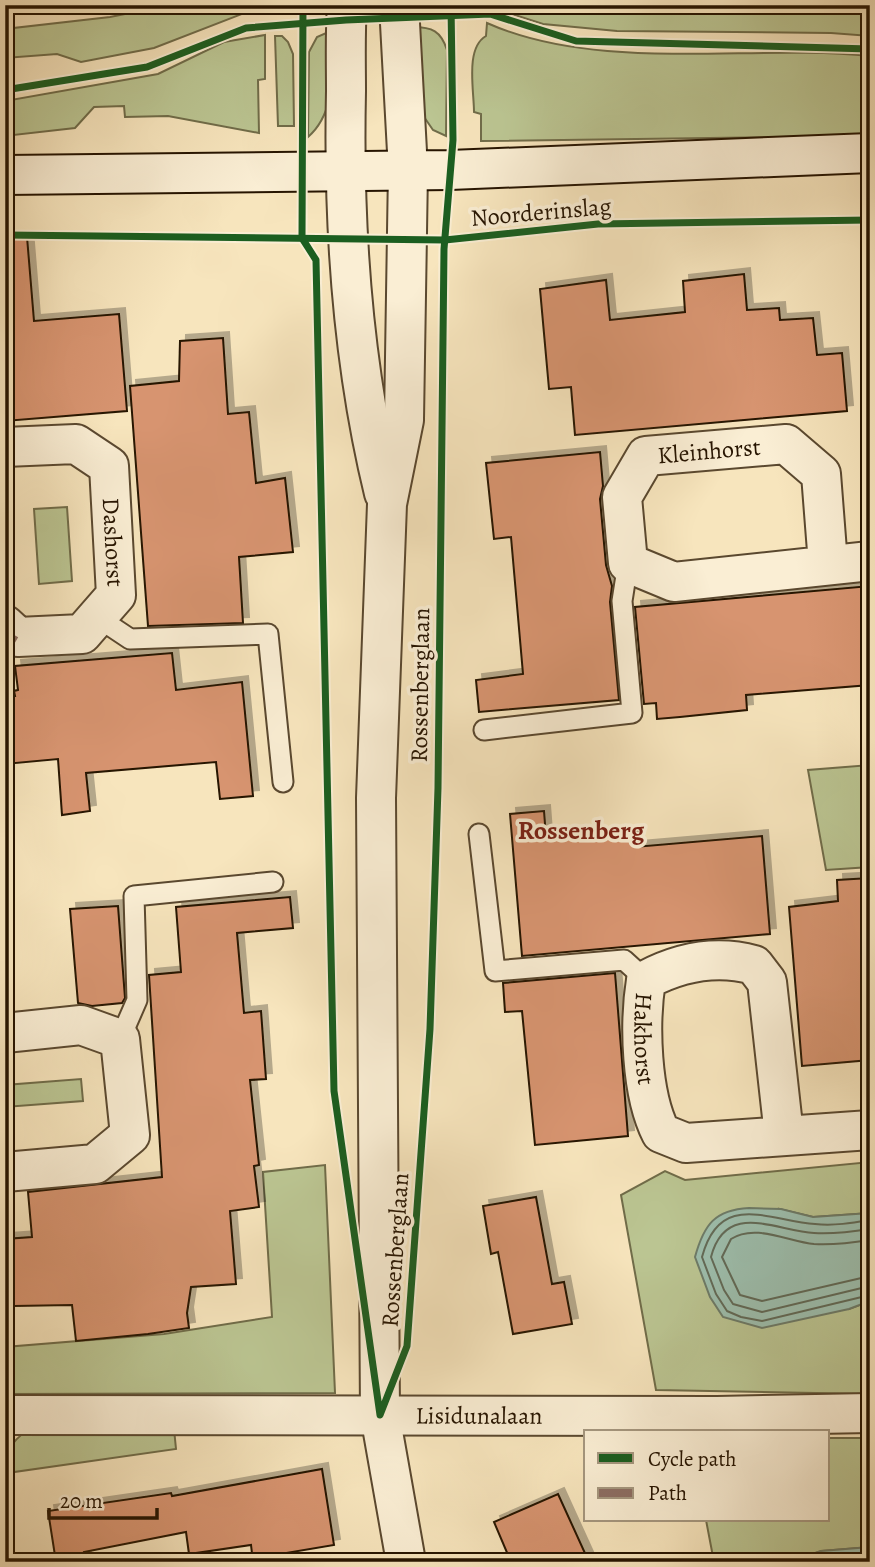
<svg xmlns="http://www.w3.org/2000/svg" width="875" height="1567" font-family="Alegreya,serif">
	<defs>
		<filter id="shadow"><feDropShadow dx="6" dy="-6" stdDeviation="0" flood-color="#0004"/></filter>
	</defs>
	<rect width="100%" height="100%" fill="#f7e5bd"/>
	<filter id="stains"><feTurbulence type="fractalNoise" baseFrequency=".00286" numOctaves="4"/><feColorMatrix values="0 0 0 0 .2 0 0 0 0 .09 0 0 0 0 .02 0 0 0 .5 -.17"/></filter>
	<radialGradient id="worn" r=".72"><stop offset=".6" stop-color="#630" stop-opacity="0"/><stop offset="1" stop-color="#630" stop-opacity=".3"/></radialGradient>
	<g fill="#bbc592" stroke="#706c49" stroke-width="2">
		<polygon points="170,5 265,5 154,48 81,62 57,54 5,58 5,29 110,17"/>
		<polygon points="484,5 870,5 870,36 831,33 617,31 543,24"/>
		<path d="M487 23C599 73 748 44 870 56V136L481 141V114L474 112C474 90 465 48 486 36Z"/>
		<path d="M413 27C432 27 441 31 447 50L446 136 433 130 422 114Z"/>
		<path d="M333 30C331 67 338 111 308 137L309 52 317 37Z"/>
		<polygon points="265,35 265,79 258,80 259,133 168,116 125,117 124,106 94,107 75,128 5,136 5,101 158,74 224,42"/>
		<polygon points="275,36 282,36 288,42 293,54 294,126 278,126"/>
		<polygon points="67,507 72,581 39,584 34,509"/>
		<polygon points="870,765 870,867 826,870 808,770"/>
		<polygon points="81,1079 83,1101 5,1107 5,1085"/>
		<polygon points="870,1162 870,1213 813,1217 780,1209 849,1309 870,1301 870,1394 656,1390 621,1195 665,1171 685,1180"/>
		<polygon points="325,1165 335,1393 5,1394 5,1347 164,1334 272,1317 263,1172"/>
		<path d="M174 1429 176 1449 7 1473C5 1453 11 1441 27 1431Z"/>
		<polygon points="828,1438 870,1438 870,1547 821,1551 790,1562 714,1562 706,1520 828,1520"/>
	</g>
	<g fill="#9dbfae" stroke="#6d7b68" stroke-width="2">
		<path d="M749 1208 781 1209 813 1217 870 1213V1301L849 1309 762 1328 723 1317 710 1297 695 1257C704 1224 715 1210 749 1208Z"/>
		<polygon points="870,1547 870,1562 790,1562 821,1551"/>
	</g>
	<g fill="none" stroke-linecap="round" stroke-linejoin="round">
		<g stroke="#626a57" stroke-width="2">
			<path d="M870 1220C852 1223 834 1226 815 1224 769 1221 720 1190 702 1257L716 1294 727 1311 741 1317 762 1321 870 1295"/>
			<path d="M870 1229C851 1232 833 1234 814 1233 776 1231 726 1200 711 1257L724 1290 733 1304 762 1312 870 1286"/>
			<path d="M870 1240C851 1243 833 1245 814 1244 789 1242 755 1223 731 1239L722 1257 740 1295 762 1301 870 1276"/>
		</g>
	</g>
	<g fill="#d79470" stroke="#261400" stroke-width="2" filter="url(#shadow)">
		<polygon points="5,237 27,237 34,321 119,314 127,411 5,421"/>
		<polygon points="744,274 747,310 779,308 780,320 813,318 817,355 842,353 847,411 575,435 571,387 549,389 540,289 606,280 610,320 685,312 683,281"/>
		<polygon points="223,338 228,414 249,412 256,483 285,478 293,552 239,557 243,623 148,626 130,386 179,381 180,341"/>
		<polygon points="600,452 603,486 600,499 606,565 612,586 610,602 619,700 479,712 476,680 523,674 511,537 494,539 486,463"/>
		<polygon points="870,586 870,685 746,695 747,710 680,717 657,719 656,703 644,704 635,607"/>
		<polygon points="172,653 176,690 242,682 253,796 220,799 216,762 86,773 90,811 62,815 58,759 5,764 5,696 15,696 14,691 18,690 15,666"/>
		<polygon points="544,811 546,837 634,832 635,847 762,836 770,934 522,956 510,814"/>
		<polygon points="870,878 870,1060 802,1066 789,907 838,901 837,880"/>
		<polygon points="290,897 293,928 237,933 244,1013 261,1011 266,1079 250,1080 259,1165 254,1166 259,1207 230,1211 236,1284 191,1287 187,1313 189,1328 148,1334 76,1341 72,1305 14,1306 11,1287 5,1288 5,1239 32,1237 28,1192 162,1177 149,975 181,972 176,907"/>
		<polygon points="118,906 125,998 122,1003 92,1006 78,1003 70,909"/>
		<polygon points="615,973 628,1136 535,1145 522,1011 505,1012 503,983"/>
		<polygon points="536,1197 552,1284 564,1282 572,1324 513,1334 498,1252 491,1254 483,1206"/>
		<polygon points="322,1469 334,1545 286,1553 288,1562 253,1562 251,1545 189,1554 186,1532 84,1552 86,1562 56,1562 48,1511 171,1493 172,1496"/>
		<polygon points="558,1494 589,1562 511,1562 494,1522"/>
	</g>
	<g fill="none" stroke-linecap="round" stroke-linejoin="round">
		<defs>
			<g id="lane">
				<polyline points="97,617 130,639 268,634 283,782"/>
				<polyline points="484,730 632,713 622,601 628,563"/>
				<polyline points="479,834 495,971 624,960 646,980"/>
				<polyline points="120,1039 137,1000 134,896 273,882"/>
			</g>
			<g id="street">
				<path d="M347 5C345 34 346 62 346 91 343 226 352 362 384 493"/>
				<polyline points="399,5 408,170 404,420 387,504 376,798 380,1415 406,1562"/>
				<path id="s1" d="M5 447 76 444 109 466 116 595 82 634 18 637 5 625"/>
				<polyline points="828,564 821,474 786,444 646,456 622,497 628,563 674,582 870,561"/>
				<polyline points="5,1033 81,1025 120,1039 130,1135 95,1164 5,1172"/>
				<path id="s2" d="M784 1135 767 982 754 965C717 955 680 962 646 980 639 1024 641 1094 661 1133L686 1143 870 1130"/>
				<path id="s3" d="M5 1415 717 1416 870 1413"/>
			</g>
			<polyline id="secondary" points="5,175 450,170 870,153"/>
		</defs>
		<use href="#lane" stroke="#5a482f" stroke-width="23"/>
		<use href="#street" stroke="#5a482f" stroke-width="42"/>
		<use href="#secondary" stroke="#261400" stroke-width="42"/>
		<use href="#lane" stroke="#faeed4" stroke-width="19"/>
		<use href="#street" stroke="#faeed4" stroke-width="38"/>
		<use href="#secondary" stroke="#faeed4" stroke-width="38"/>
		<polyline stroke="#8d6e63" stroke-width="5" stroke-dasharray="10 5" stroke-linecap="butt" points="5,655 16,636"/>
		<defs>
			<g id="cycleway">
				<polyline points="303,5 302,238 316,260 334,1091 380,1415 407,1346 430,1029 438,788 444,249 453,140 451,5"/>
				<polyline points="5,90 147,67 246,28 346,20 490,14 576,41 870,49"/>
				<polyline points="5,235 445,240 598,224 870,220"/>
			</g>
		</defs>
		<use href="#cycleway" stroke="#faeed4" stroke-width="11"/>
		<use href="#cycleway" stroke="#1b5e20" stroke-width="7"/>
	</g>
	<g text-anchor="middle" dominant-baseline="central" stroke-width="7" stroke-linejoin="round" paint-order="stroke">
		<g font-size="24" fill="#261400" stroke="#faeed4">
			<text transform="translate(541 212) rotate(-5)">Noorderinslag</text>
			<text transform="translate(709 451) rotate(-5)">Kleinhorst</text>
			<text stroke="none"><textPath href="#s1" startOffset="187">Dashorst</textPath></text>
			<text transform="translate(420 685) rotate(-89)">Rossenberglaan</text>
			<text stroke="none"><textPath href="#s2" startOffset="346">Hakhorst</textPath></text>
			<text transform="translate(395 1250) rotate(-86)">Rossenberglaan</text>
			<text stroke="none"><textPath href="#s3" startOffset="474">Lisidunalaan</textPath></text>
		</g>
		<g font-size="26" font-weight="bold" fill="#7a1f14" stroke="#faeed4">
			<text x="581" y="830">Rossenberg</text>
		</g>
	</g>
	<rect width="875" height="1567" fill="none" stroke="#f7e5bd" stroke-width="28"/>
	<rect x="7" y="7" width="861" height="1553" fill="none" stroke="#261400" stroke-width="3.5"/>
	<rect x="14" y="14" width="847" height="1539" fill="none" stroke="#261400" stroke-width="2"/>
	<rect x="584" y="1430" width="245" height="91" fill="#faeed4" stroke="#a5977f" stroke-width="2"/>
	<rect x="598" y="1453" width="35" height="10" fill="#1b5e20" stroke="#a5977f" stroke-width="2"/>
	<text x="648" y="1466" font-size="21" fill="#261400">Cycle path</text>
	<rect x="598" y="1488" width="35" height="10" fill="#8d6e63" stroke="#a5977f" stroke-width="2"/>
	<text x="648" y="1500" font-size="21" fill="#261400">Path</text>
	<path d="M49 1508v10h108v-10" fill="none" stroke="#261400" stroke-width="3.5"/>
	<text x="60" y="1508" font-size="21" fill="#261400" stroke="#faeed4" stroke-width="5" paint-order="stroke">20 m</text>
	<rect width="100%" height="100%" filter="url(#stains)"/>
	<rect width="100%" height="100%" fill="url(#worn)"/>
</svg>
